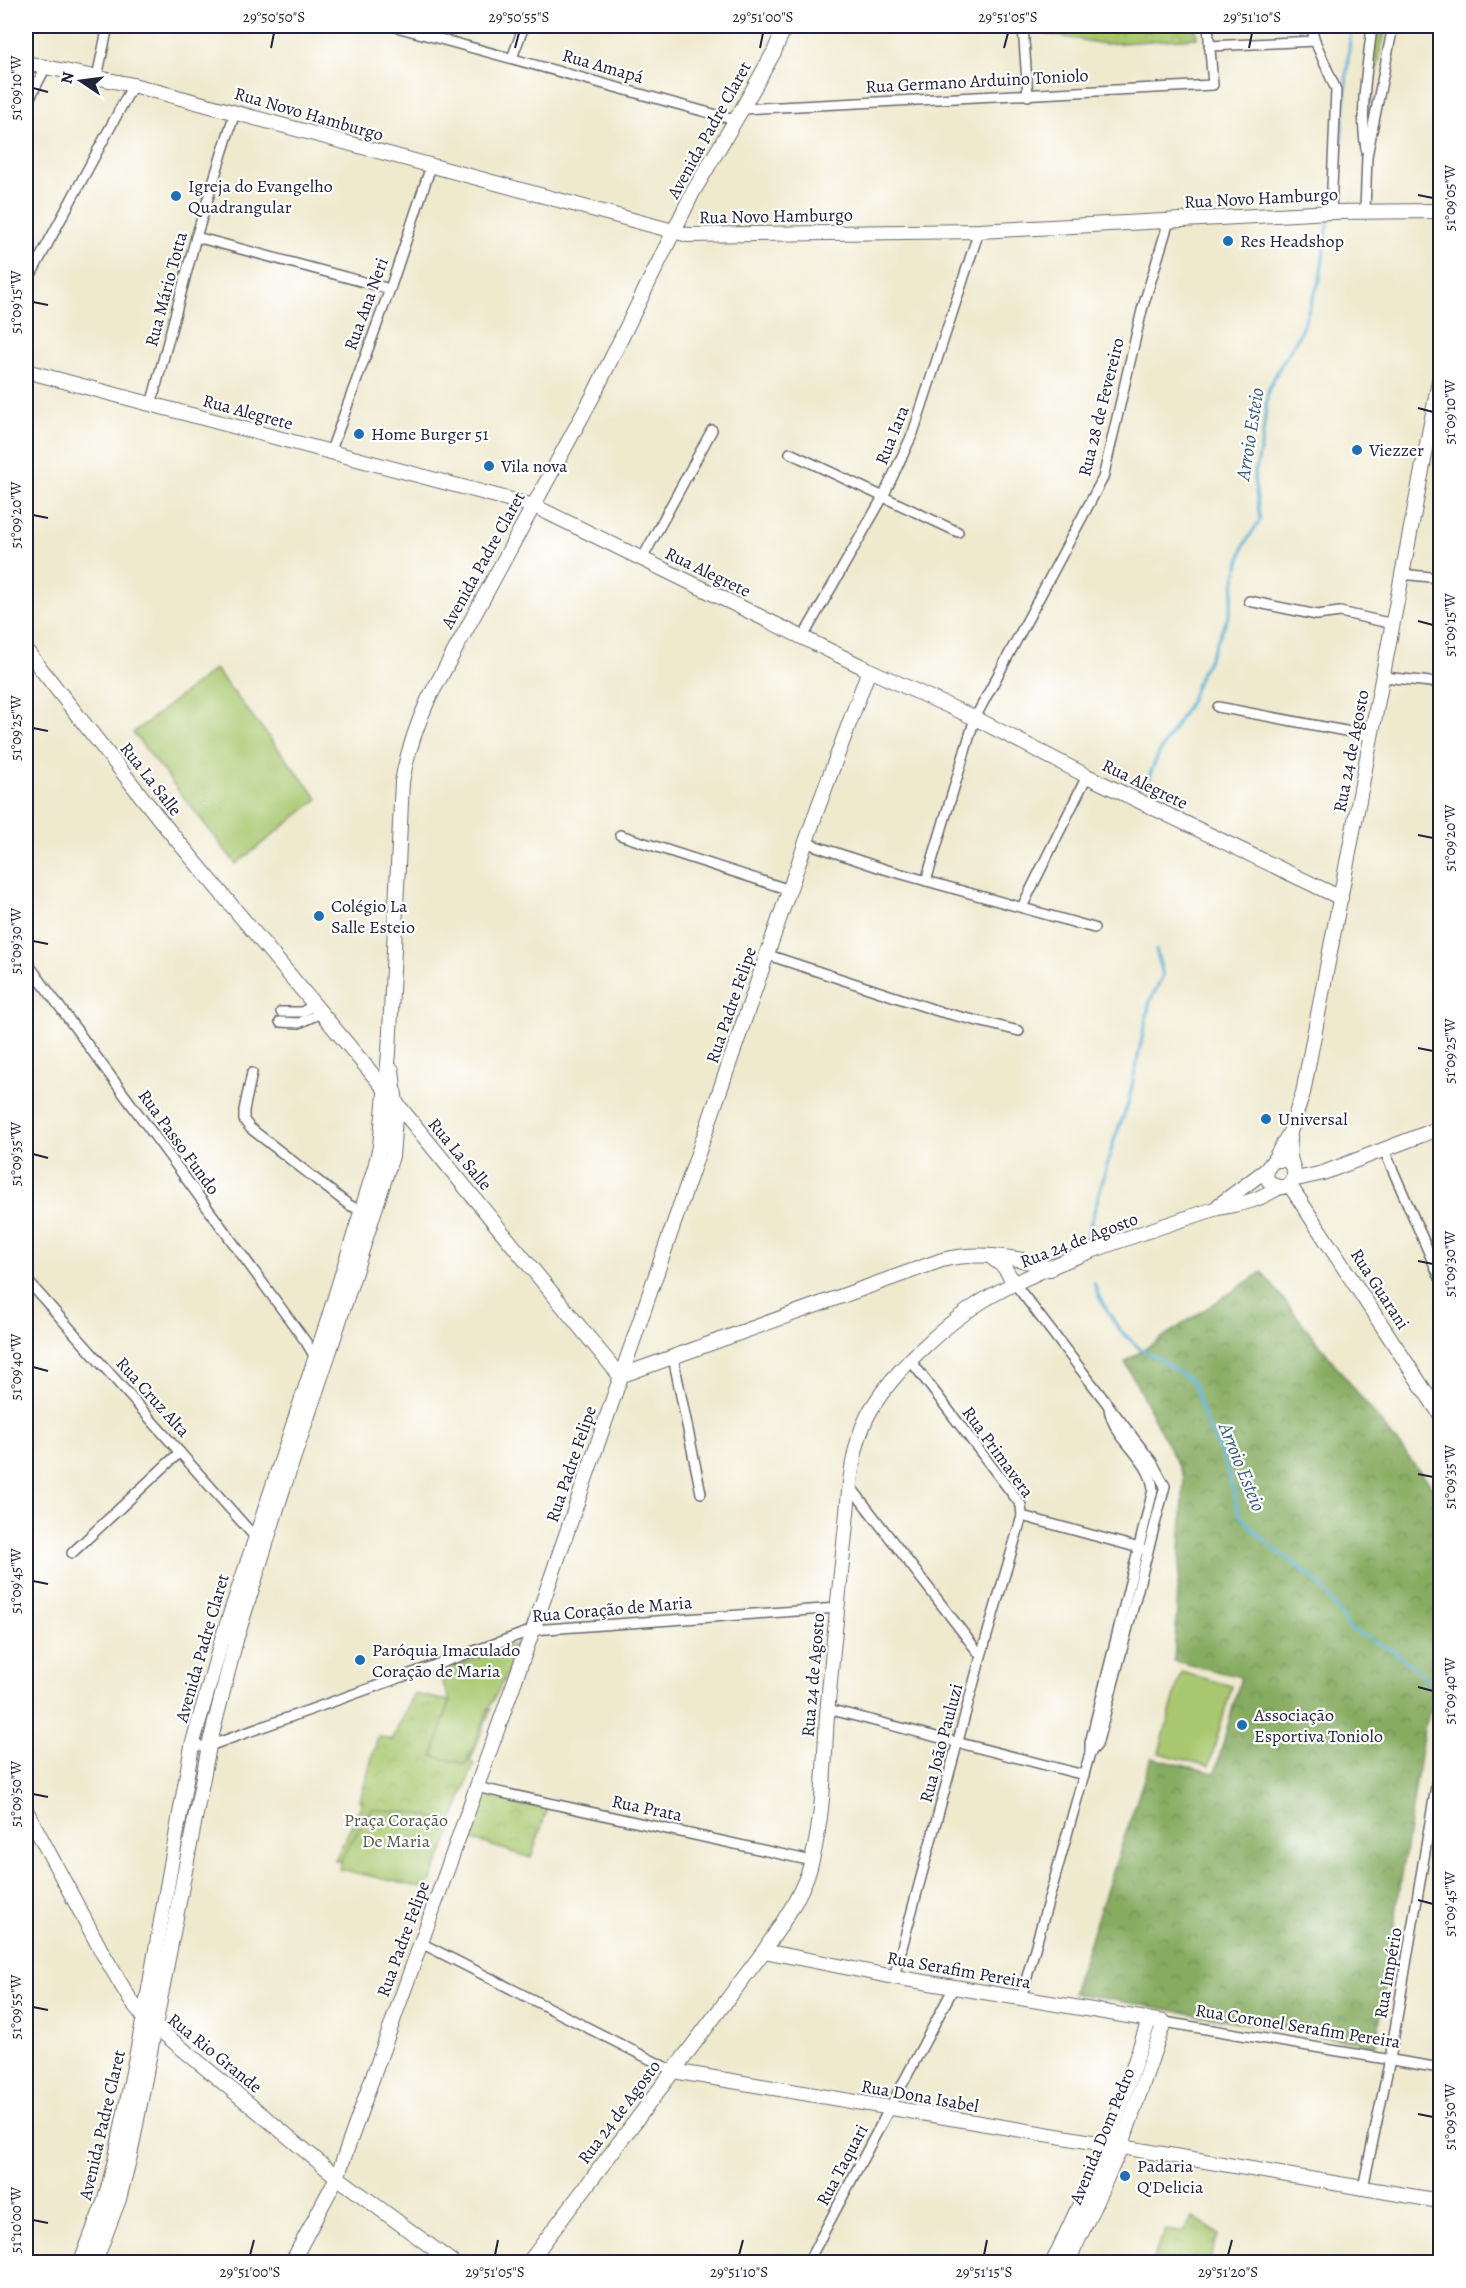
<svg xmlns="http://www.w3.org/2000/svg" width="1466" height="2288" font-family="Alegreya,serif">
	<defs>
		<pattern id="grass-tufts" width="24" height="20" patternUnits="userSpaceOnUse" patternTransform="scale(1.5)"><rect width="24" height="20" fill="#a8c76e"/><path d="M3 7l-1-3M5 7V3M7 7l1-3M15 17l-1-3M17 17v-4M19 17l1-3" fill="none" stroke="#90ab60"/></pattern>
		<pattern id="forest-crowns" width="20" height="18" patternUnits="userSpaceOnUse" patternTransform="scale(1.5)"><rect width="20" height="18" fill="#86ac61"/><path d="M2 6a3 3 0 1 1 6 0M12 15a3 3 0 1 1 6 0" fill="none" stroke="#6d8c51"/></pattern>
		<pattern id="park-crowns" width="20" height="18" patternUnits="userSpaceOnUse" patternTransform="scale(1.5)"><rect width="20" height="18" fill="#a8c76e"/><path d="M2 6a3 3 0 1 1 6 0M12 15a3 3 0 1 1 6 0" fill="none" stroke="#90ab60"/></pattern>
	</defs>
	<rect width="100%" height="100%" fill="#fff"/>
	<filter id="ink" filterUnits="userSpaceOnUse"><feTurbulence type="fractalNoise" baseFrequency=".0167" numOctaves="2"/><feDisplacementMap in="SourceGraphic" scale="12" xChannelSelector="R" yChannelSelector="G"/><feConvolveMatrix kernelMatrix="1 2 1 2 8 2 1 2 1" color-interpolation-filters="sRGB"/></filter>
	<filter id="wash" filterUnits="userSpaceOnUse"><feTurbulence type="fractalNoise" baseFrequency=".008" numOctaves="4" result="noise"/><feDisplacementMap in="SourceGraphic" scale="24" xChannelSelector="R" yChannelSelector="G"/><feGaussianBlur stdDeviation="1.35" result="paint"/><feColorMatrix in="noise" values="0 0 0 0 0 0 0 0 0 0 0 0 0 0 0 0 0 1.4 0 .05"/><feComposite in="paint" operator="in"/></filter>
	<g filter="url(#wash)">
		<rect width="100%" height="100%" fill="#efe9ce"/>
		<polygon fill="url(#grass-tufts)" stroke="#657454" stroke-width="1.5" points="1193,2218 1205,2224 1218,2235 1209,2262 1151,2262 1166,2230 1182,2232"/>
		<polygon fill="url(#forest-crowns)" stroke="#54674e" stroke-width="1.5" points="1262,1272 1440,1497 1440,1691 1425,1723 1376,2046 1072,1993 1151,1758 1215,1773 1241,1677 1174,1661 1184,1477 1125,1362"/>
		<g fill="url(#park-crowns)" stroke="#657454" stroke-width="1.5">
			<polygon points="1030,26 1196,26 1197,38 1105,44 1031,31"/>
			<polygon points="1377,26 1386,26 1370,103"/>
			<polygon points="413,1694 491,1709 470,1762 474,1764 451,1825 420,1886 335,1860 363,1801 360,1801 378,1736 392,1740"/>
			<polygon points="478,1790 548,1807 531,1858 464,1837"/>
		</g>
		<g fill="#a8c76e" stroke="#657454" stroke-width="1.5">
			<polygon points="215,669 318,799 236,864 133,733"/>
			<polygon points="524,1641 488,1710 466,1764 433,1756 450,1701 438,1672"/>
			<polygon points="1181,1672 1232,1686 1209,1766 1159,1753"/>
			<polygon points="371,1809 418,1813 455,1824 427,1889 339,1869 343,1856"/>
		</g>
		<g fill="none" stroke-linecap="round" stroke-linejoin="round">
			<g stroke="#58b0d5" stroke-width="3">
				<polyline points="1337,190 1351,26"/>
				<polyline points="1149,787 1150,774 1158,755 1190,702 1201,672 1208,661 1229,615 1236,575 1244,545 1260,520 1254,478 1262,442 1268,391 1277,372 1299,335 1320,279 1329,217"/>
				<polyline points="1086,1240 1114,1140 1128,1104 1150,1001 1163,975 1156,950"/>
				<polyline points="1094,1283 1100,1299 1119,1329 1140,1349 1160,1359 1193,1382 1205,1420 1228,1471 1239,1513 1250,1526 1269,1545 1311,1576 1323,1588 1350,1629 1396,1652 1440,1690"/>
			</g>
		</g>
	</g>
	<g filter="url(#ink)">
		<g fill="none" stroke-linecap="round" stroke-linejoin="round">
			<defs>
				<g id="street">
					<polyline points="393,26 735,120"/>
					<polyline points="1023,26 1028,96"/>
					<polyline points="1311,26 1315,41"/>
					<polyline points="1209,46 1315,41 1336,90 1331,212"/>
					<polyline points="512,58 524,26"/>
					<polyline points="97,77 108,26"/>
					<polyline points="26,105 46,67"/>
					<polyline points="742,109 1213,85 1208,26"/>
					<path d="M1366 149C1359 109 1368 65 1372 26"/>
					<polyline points="1365,211 1367,156 1393,26"/>
					<polyline points="196,237 390,289"/>
					<polyline points="26,284 133,85"/>
					<polyline points="151,405 196,237 235,112"/>
					<polyline points="330,453 390,289 431,166"/>
					<polyline points="790,453 958,532"/>
					<polyline points="642,559 712,430"/>
					<polyline points="1401,574 1440,578"/>
					<polyline points="1249,601 1317,615 1340,612 1393,624"/>
					<polyline points="803,637 883,497 913,433 979,231"/>
					<polyline points="1384,677 1440,683"/>
					<polyline points="1218,707 1372,736"/>
					<polyline points="620,835 790,890"/>
					<polyline points="807,843 884,869 1094,928"/>
					<polyline points="926,881 975,718 1103,478 1142,310 1169,221"/>
					<polyline points="1022,907 1087,776"/>
					<polyline points="768,955 941,1012 1019,1031"/>
					<polyline points="26,961 306,1342 316,1359"/>
					<polyline points="281,1012 302,1012 314,1005"/>
					<polyline points="280,1022 299,1023 321,1013"/>
					<polyline points="252,1073 244,1110 244,1120 250,1128 349,1205 362,1211"/>
					<polyline points="1384,1150 1440,1278"/>
					<polyline points="26,1279 255,1537"/>
					<polyline points="1015,1284 1152,1462 1165,1486 1097,1745 1090,1753"/>
					<polyline points="673,1357 701,1493"/>
					<polyline points="911,1361 1021,1505 1022,1516 1143,1549"/>
					<polyline points="850,1486 981,1656"/>
					<polyline points="72,1553 180,1452"/>
					<polyline points="828,1709 1084,1775"/>
					<polyline points="192,1746 209,1746 533,1630 837,1608"/>
					<polyline points="476,1787 812,1861"/>
					<polyline points="421,1943 673,2071"/>
					<polyline points="894,1977 981,1656 1022,1516"/>
					<path d="M1021 1998 1090 1753V1743L1153 1490C1151 1458 1113 1440 1109 1408"/>
					<polyline points="1164,2022 1440,2068"/>
					<polyline points="1363,2188 1390,2059 1440,1763"/>
					<polyline points="808,2262 954,1987"/>
				</g>
				<g id="secondary">
					<polyline points="26,63 133,85 688,235 979,231 1331,212 1440,211"/>
					<polyline points="26,371 534,506 869,670 975,718 1087,776 1341,898"/>
					<polyline points="26,650 161,821 384,1088 620,1376"/>
					<path d="M1290 1137C1290 1143 1289 1150 1290 1157 1291 1163 1295 1169 1294 1176 1290 1194 1265 1189 1266 1170L1274 1160H1287L1293 1167"/>
					<polyline points="1274,1160 1290,1132 1303,1093 1440,376"/>
					<polyline points="1292,1180 1323,1173 1440,1128"/>
					<polyline points="1289,1184 1440,1414"/>
					<polyline points="1219,1205 1266,1170"/>
					<polyline points="991,1257 1004,1267 1015,1284"/>
					<path d="M620 1376 942 1260C976 1252 1017 1255 1050 1269"/>
					<polyline points="26,1810 102,1952 131,2001 144,2017 337,2177 452,2262"/>
					<polyline points="764,1951 894,1977 1164,2022 1121,2147 1068,2262"/>
					<polyline points="673,2071 1440,2201"/>
					<path d="M81 2262 105 2200 116 2157 144 2017 192 1746 222 1639 327 1323 375 1167 380 1146 389 1053 402 782C407 753 416 727 428 700L593 396 693 192 742 109 774 52 785 26"/>
					<polyline points="95,2262 119,2199 130,2156 209,1746 236,1640 283,1489 329,1353 392,1156 396,1105 392,1070"/>
					<polyline points="292,2262 337,2177 533,1630 817,810 869,670"/>
					<path d="M529 2262 764 1951C782 1923 804 1893 812 1860 824 1813 824 1763 827 1715 832 1654 839 1594 845 1534 849 1495 850 1452 867 1417 888 1375 945 1324 984 1300 1050 1261 1137 1235 1211 1210 1226 1205 1242 1205 1256 1199 1264 1196 1272 1191 1280 1187"/>
					<polyline points="1053,2262 1107,2146 1149,2020"/>
				</g>
			</defs>
			<use href="#street" stroke="#6a686e" stroke-width="12"/>
			<use href="#secondary" stroke="#6a686e" stroke-width="16"/>
			<use href="#street" stroke="#fff" stroke-width="9"/>
			<use href="#secondary" stroke="#fff" stroke-width="14"/>
		</g>
	</g>
	<path fill="none" stroke="#22223b" stroke-width="2" d="M271 48 274 33M515 48 519 33M760 48 763 33M1004 48 1008 33M1249 48 1252 33M33 88 48 92M1418 195 1433 198M33 302 48 305M1418 408 1433 412M33 515 48 518M1418 621 1433 625M33 728 48 731M1418 835 1433 838M33 941 48 944M1418 1048 1433 1051M33 1154 48 1158M1418 1261 1433 1264M33 1367 48 1371M1418 1474 1433 1477M33 1581 48 1584M1418 1687 1433 1691M33 1794 48 1797M1418 1900 1433 1904M33 2007 48 2010M1418 2114 1433 2117M33 2220 48 2223M250 2255 254 2240M495 2255 498 2240M739 2255 743 2240M984 2255 987 2240M1228 2255 1232 2240"/>
	<g fill="#1f6fb2" stroke="#fff" stroke-width="2">
		<circle cx="176" cy="196" r="6"/>
		<circle cx="1228" cy="241" r="6"/>
		<circle cx="359" cy="434" r="6"/>
		<circle cx="1357" cy="450" r="6"/>
		<circle cx="489" cy="466" r="6"/>
		<circle cx="319" cy="916" r="6"/>
		<circle cx="1266" cy="1119" r="6"/>
		<circle cx="360" cy="1660" r="6"/>
		<circle cx="1242" cy="1725" r="6"/>
		<circle cx="1125" cy="2176" r="6"/>
	</g>
	<g text-anchor="middle" dominant-baseline="central" stroke-width="4.5" stroke-linejoin="round" paint-order="stroke">
		<g font-size="18" fill="#22223b" stroke="#fff">
			<text transform="translate(603 66) rotate(16)">Rua Amapá</text>
			<text transform="translate(977 81) rotate(-3)">Rua Germano Arduino Toniolo</text>
			<text transform="translate(309 114) rotate(16)">Rua Novo Hamburgo</text>
			<text transform="translate(709 130) rotate(-61)">Avenida Padre Claret</text>
			<text transform="translate(1261 198) rotate(-3)">Rua Novo Hamburgo</text>
			<text transform="translate(776 216) rotate(-1)">Rua Novo Hamburgo</text>
			<text transform="translate(166 289) rotate(-75)">Rua Mário Totta</text>
			<text transform="translate(366 304) rotate(-70)">Rua Ana Neri</text>
			<text transform="translate(1101 407) rotate(-76)">Rua 28 de Fevereiro</text>
			<text transform="translate(248 412) rotate(15)">Rua Alegrete</text>
			<text transform="translate(892 435) rotate(-68)">Rua Iara</text>
			<text transform="translate(483 560) rotate(-61)">Avenida Padre Claret</text>
			<text transform="translate(708 572) rotate(26)">Rua Alegrete</text>
			<text transform="translate(1351 751) rotate(-79)">Rua 24 de Agosto</text>
			<text transform="translate(151 779) rotate(52)">Rua La Salle</text>
			<text transform="translate(1145 784) rotate(26)">Rua Alegrete</text>
			<text transform="translate(731 1005) rotate(-71)">Rua Padre Felipe</text>
			<text transform="translate(179 1142) rotate(54)">Rua Passo Fundo</text>
			<text transform="translate(460 1154) rotate(50)">Rua La Salle</text>
			<text transform="translate(1079 1240) rotate(-21)">Rua 24 de Agosto</text>
			<text transform="translate(1380 1289) rotate(57)">Rua Guarani</text>
			<text transform="translate(153 1397) rotate(48)">Rua Cruz Alta</text>
			<text transform="translate(998 1452) rotate(54)">Rua Primavera</text>
			<text transform="translate(571 1464) rotate(-71)">Rua Padre Felipe</text>
			<text transform="translate(612 1609) rotate(-5)">Rua Coração de Maria</text>
			<text transform="translate(202 1648) rotate(-74)">Avenida Padre Claret</text>
			<text transform="translate(813 1675) rotate(-85)">Rua 24 de Agosto</text>
			<text transform="translate(941 1743) rotate(-75)">Rua João Pauluzi</text>
			<text transform="translate(647 1808) rotate(12)">Rua Prata</text>
			<text transform="translate(403 1939) rotate(-70)">Rua Padre Felipe</text>
			<text transform="translate(959 1970) rotate(10)">Rua Serafim Pereira</text>
			<text transform="translate(1388 1973) rotate(-80)">Rua Império</text>
			<text transform="translate(1298 2026) rotate(9)">Rua Coronel Serafim Pereira</text>
			<text transform="translate(215 2053) rotate(39)">Rua Rio Grande</text>
			<text transform="translate(920 2096) rotate(10)">Rua Dona Isabel</text>
			<text transform="translate(619 2112) rotate(-53)">Rua 24 de Agosto</text>
			<text transform="translate(102 2125) rotate(-77)">Avenida Padre Claret</text>
			<text transform="translate(1102 2136) rotate(-68)">Avenida Dom Pedro</text>
			<text transform="translate(842 2165) rotate(-62)">Rua Taquari</text>
		</g>
		<g font-size="18" fill="#22223b" stroke="#fff" text-anchor="start">
			<text x="188" y="186">Igreja do Evangelho<tspan x="188" dy="21">Quadrangular</tspan></text>
			<text x="1240" y="241">Res Headshop</text>
			<text x="371" y="434">Home Burger 51</text>
			<text x="1369" y="450">Viezzer</text>
			<text x="501" y="466">Vila nova</text>
			<text x="331" y="906">Colégio La<tspan x="331" dy="21">Salle Esteio</tspan></text>
			<text x="1278" y="1119">Universal</text>
			<text x="372" y="1650">Paróquia Imaculado<tspan x="372" dy="21">Coração de Maria</tspan></text>
			<text x="1254" y="1715">Associação<tspan x="1254" dy="21">Esportiva Toniolo</tspan></text>
			<text x="1137" y="2166">Padaria<tspan x="1137" dy="21">Q'Delicia</tspan></text>
		</g>
		<g font-size="18" fill="#515c4d" stroke="#fff">
			<text x="396" y="1820">Praça Coração<tspan x="396" dy="21">De Maria</tspan></text>
		</g>
		<g font-size="20" font-style="italic" fill="#385b79" stroke="#fff">
			<text transform="translate(1250 434) rotate(-81)">Arroio Esteio</text>
			<text transform="translate(1242 1467) rotate(68)">Arroio Esteio</text>
		</g>
	</g>
	<rect width="1466" height="2288" fill="none" stroke="#fff" stroke-width="66"/>
	<g transform="translate(81 81) rotate(283)" stroke="#ffffff" stroke-width="4.5" paint-order="stroke">
	<path d="M0-4.5L10 22L0 15L-10 22Z" fill="#22223b"/>
	<text y="-9" font-size="16" font-weight="bold" text-anchor="middle" fill="#22223b">N</text>
	</g>
	<rect x="33" y="33" width="1400" height="2222" fill="none" stroke="#22223b" stroke-width="2"/>
	<g font-size="15" text-anchor="middle" fill="#22223b">
		<text x="274" y="22">29°50'50"S</text>
		<text x="519" y="22">29°50'55"S</text>
		<text x="763" y="22">29°51'00"S</text>
		<text x="1008" y="22">29°51'05"S</text>
		<text x="1252" y="22">29°51'10"S</text>
		<text transform="translate(16 88) rotate(-90)" y="5">51°09'10"W</text>
		<text transform="translate(1450 198) rotate(-90)" y="5">51°09'05"W</text>
		<text transform="translate(16 302) rotate(-90)" y="5">51°09'15"W</text>
		<text transform="translate(1450 412) rotate(-90)" y="5">51°09'10"W</text>
		<text transform="translate(16 515) rotate(-90)" y="5">51°09'20"W</text>
		<text transform="translate(1450 625) rotate(-90)" y="5">51°09'15"W</text>
		<text transform="translate(16 728) rotate(-90)" y="5">51°09'25"W</text>
		<text transform="translate(1450 838) rotate(-90)" y="5">51°09'20"W</text>
		<text transform="translate(16 941) rotate(-90)" y="5">51°09'30"W</text>
		<text transform="translate(1450 1051) rotate(-90)" y="5">51°09'25"W</text>
		<text transform="translate(16 1154) rotate(-90)" y="5">51°09'35"W</text>
		<text transform="translate(1450 1264) rotate(-90)" y="5">51°09'30"W</text>
		<text transform="translate(16 1367) rotate(-90)" y="5">51°09'40"W</text>
		<text transform="translate(1450 1477) rotate(-90)" y="5">51°09'35"W</text>
		<text transform="translate(16 1581) rotate(-90)" y="5">51°09'45"W</text>
		<text transform="translate(1450 1691) rotate(-90)" y="5">51°09'40"W</text>
		<text transform="translate(16 1794) rotate(-90)" y="5">51°09'50"W</text>
		<text transform="translate(1450 1904) rotate(-90)" y="5">51°09'45"W</text>
		<text transform="translate(16 2007) rotate(-90)" y="5">51°09'55"W</text>
		<text transform="translate(1450 2117) rotate(-90)" y="5">51°09'50"W</text>
		<text transform="translate(16 2220) rotate(-90)" y="5">51°10'00"W</text>
		<text x="250" y="2277">29°51'00"S</text>
		<text x="495" y="2277">29°51'05"S</text>
		<text x="739" y="2277">29°51'10"S</text>
		<text x="984" y="2277">29°51'15"S</text>
		<text x="1228" y="2277">29°51'20"S</text>
	</g>
</svg>
